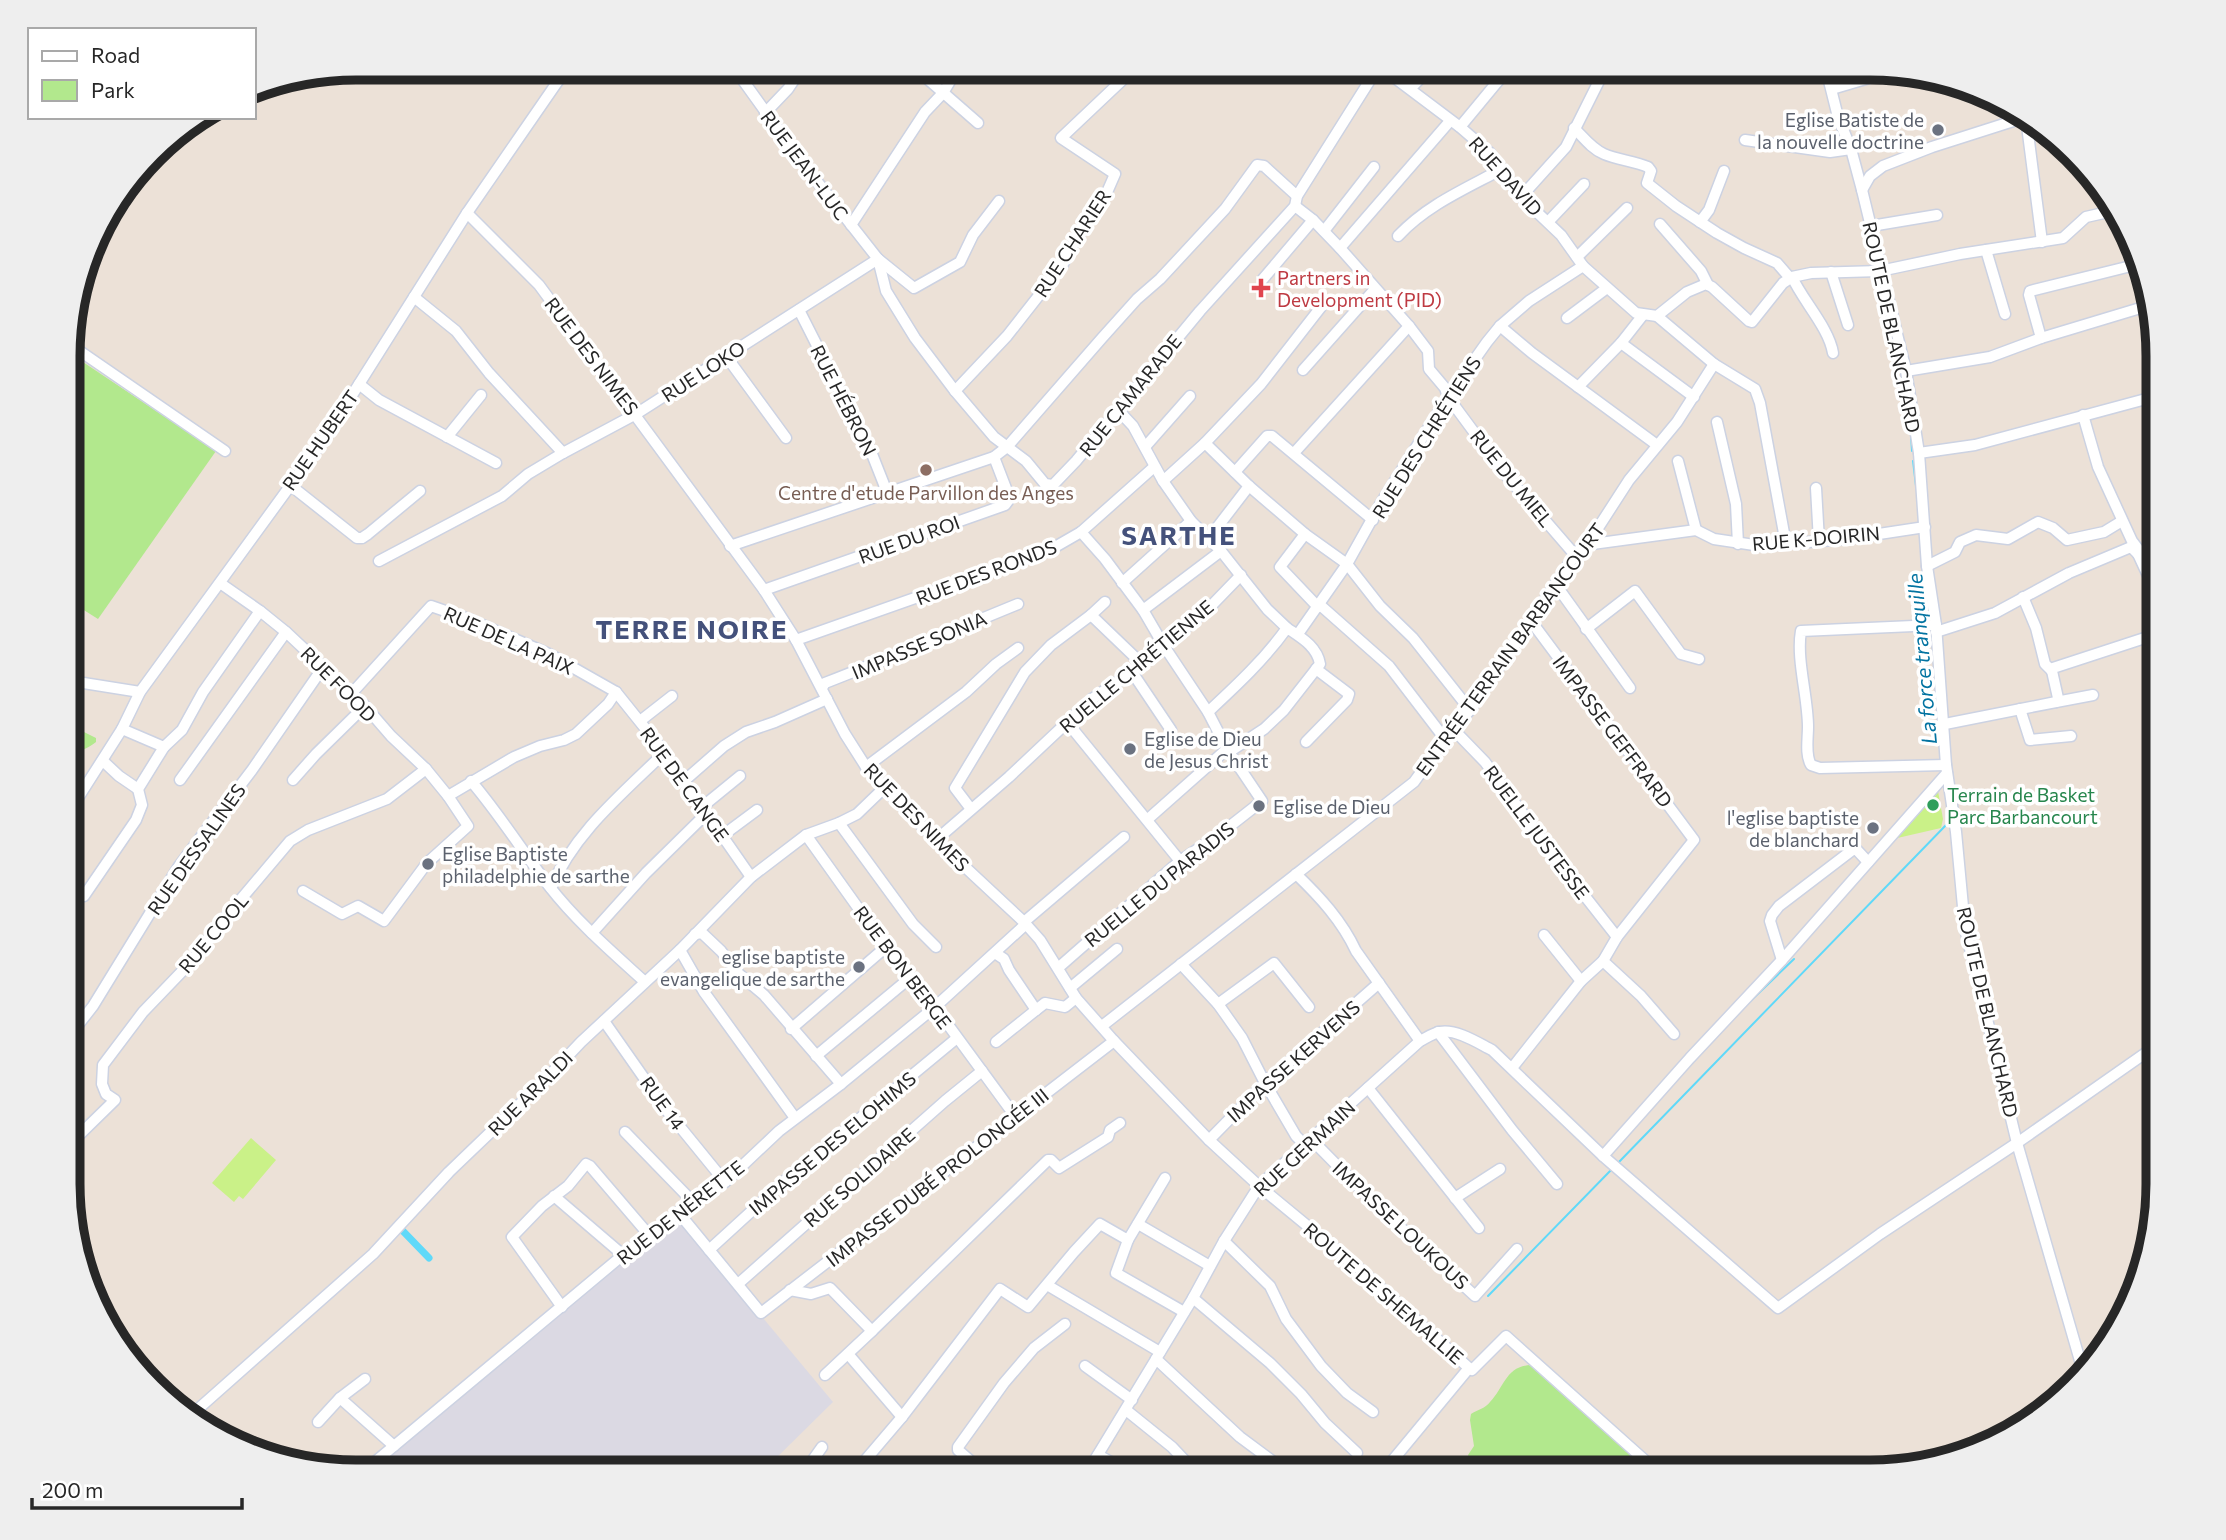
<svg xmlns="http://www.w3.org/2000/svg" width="2226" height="1540" font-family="Commissioner,sans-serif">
	<rect width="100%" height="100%" fill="#ece1d7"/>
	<polygon fill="#dbd9e3" points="678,1216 833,1402 763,1471 367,1471"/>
	<g fill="#b2e88d">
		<polygon points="71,354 216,451 98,619 71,602"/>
		<path d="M71 718 82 731 96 738V742C88 749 79 750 71 757Z"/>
		<path d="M1531 1365 1549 1378 1650 1472H1477L1470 1462 1468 1455 1474 1446 1470 1420 1471 1414C1477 1410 1486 1408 1490 1402 1505 1386 1506 1366 1531 1365Z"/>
	</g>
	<g fill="#caf188">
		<polygon points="1938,791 1943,819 1941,828 1893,839"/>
		<polygon points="251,1138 276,1160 243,1199 239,1196 234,1202 212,1183"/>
	</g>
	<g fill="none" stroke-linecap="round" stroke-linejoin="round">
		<g stroke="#5fd9f9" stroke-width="2">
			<polyline points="1872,251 1874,266"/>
			<polyline points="1877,277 1881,290"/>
			<polyline points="1911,435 1912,451"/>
			<polyline points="1913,461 1916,486"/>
			<polyline points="1738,1013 1794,959"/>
			<polyline points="1617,1164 1948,823"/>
			<polyline points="1488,1296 1613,1168"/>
		</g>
		<polyline stroke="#5fd9f9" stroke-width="7" points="400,1228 429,1258"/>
		<defs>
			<g id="minor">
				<polyline points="734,68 801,161 878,259 914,288 960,262 973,235 999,201"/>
				<polyline points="915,68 978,123"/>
				<polyline points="1383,69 1460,127 1490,153 1521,197 1561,235 1583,266 1636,313 1657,316 1687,292 1706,284 1712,287 1749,321 1752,322 1783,283 1792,277 1811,273 1880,271 1960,254 2063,238 2086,217 2117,210"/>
				<polyline points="1826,69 1838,117 1851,149 1862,190 1906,371 1919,453 1927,566 1936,625 1946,765 1956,832 1965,928 2017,1143 2083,1371"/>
				<polyline points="1411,88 1429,69"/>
				<polyline points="1832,89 1896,70"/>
				<polyline points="765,113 788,89 802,68"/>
				<polyline points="2026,118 2042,242"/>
				<polyline points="1460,127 1508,69"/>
				<path d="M1574 128C1583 137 1592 149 1604 154 1618 160 1634 161 1648 167L1651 171 1647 183 1676 206 1717 233 1744 248 1777 263 1790 278"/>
				<polyline points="1745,140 1830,152 1851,149"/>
				<polyline points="1862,190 1870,176 1883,166 1932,147 2026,117"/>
				<polyline points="1521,197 1566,147 1605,69"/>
				<polyline points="1295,206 1313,220 1340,248 1409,326 1428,351 1429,369 1445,388 1448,397 1505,474 1575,555"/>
				<polyline points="467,213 539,285 764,590 796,640 845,734 866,767 884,788 936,840 1024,922 1040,940 1076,998 1114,1041 1209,1140 1259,1186 1361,1270 1469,1368"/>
				<polyline points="1548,222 1584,184"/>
				<polyline points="1700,222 1709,210 1724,171"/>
				<polyline points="1660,224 1701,271 1708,285"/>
				<polyline points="851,225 925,112 943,93 958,68"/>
				<polyline points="1871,226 1937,215"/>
				<polyline points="1324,231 1374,167"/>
				<path d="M1398 236C1427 205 1465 189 1502 169"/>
				<polyline points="1340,248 1450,121"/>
				<polyline points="1986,250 2005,314"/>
				<polyline points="1577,257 1627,208"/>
				<polyline points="878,259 886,291 915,338 955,391 994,437 1026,461 1045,484 1053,485 1076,461 1200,311 1295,206 1297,196 1377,69"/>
				<polyline points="1831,272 1848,325"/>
				<path d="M1792 277C1803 301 1829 328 1833 353"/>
				<polyline points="1263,279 1313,220"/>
				<polyline points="414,297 456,331 489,373 563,453"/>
				<polyline points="799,310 872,454 887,492"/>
				<polyline points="1657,316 1714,364 1755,389 1760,403 1786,544"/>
				<polyline points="1567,318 1607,288"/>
				<polyline points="1500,326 1532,353 1657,445"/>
				<polyline points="2041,338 2029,295 2030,291 2135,265"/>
				<polyline points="1621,343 1694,397"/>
				<polyline points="71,345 225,451"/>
				<polyline points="726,356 786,438"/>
				<polyline points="1303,370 1375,289"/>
				<polyline points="1906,371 1990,357 2041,338 2147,306"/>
				<polyline points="359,384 379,400 496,463"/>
				<polyline points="1578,387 1621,343 1643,315"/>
				<polyline points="955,391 1007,336 1062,266 1072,246 1108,190 1115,174 1061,138 1134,69"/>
				<polyline points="1118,410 1133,426 1163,481 1191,521 1221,551 1267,609 1287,628"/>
				<polyline points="2083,415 2098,467 2132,541 2138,549"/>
				<polyline points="1717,422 1736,504 1738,544"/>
				<polyline points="447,437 481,395"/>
				<polyline points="1205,443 1249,486 1305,534 1347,564 1380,606 1413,638 1470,710"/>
				<polyline points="1145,447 1190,396"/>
				<polyline points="1294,453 1409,326"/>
				<polyline points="1919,453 1975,445 2157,396"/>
				<polyline points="1678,461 1696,530"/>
				<polyline points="1235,472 1267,436 1272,436 1373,520"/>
				<polyline points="1163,481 1205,443 1261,384 1321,307"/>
				<polyline points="290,485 357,538 362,538 368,534 420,491"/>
				<polyline points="1816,488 1819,541"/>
				<polyline points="1305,534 1280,567 1318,607"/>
				<polyline points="1209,538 1249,486"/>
				<polyline points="1585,545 1696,530 1714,539 1761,546 1846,539 1925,527"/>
				<polyline points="730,546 994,457 1007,447 1102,338 1137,299 1160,279 1225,209 1257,165 1264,166 1297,196"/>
				<polyline points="2138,554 2157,595"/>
				<polyline points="379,561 502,496 528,474 563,453 636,414 878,259"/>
				<polyline points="1927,566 1955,552 1960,542 1976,535 2008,539 2038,522 2053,528 2067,540 2104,532 2122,521"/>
				<polyline points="220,583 260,611 286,632 365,706 391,736 426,769 448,796 468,826 427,863 384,921 358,906 342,914 303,891"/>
				<polyline points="1122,583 1191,521"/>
				<polyline points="1556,585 1630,688"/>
				<polyline points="764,590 1005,505 1008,501 1009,496 994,457"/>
				<polyline points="2023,597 2036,628 2045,664 2052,671"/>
				<polyline points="1320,605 1389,666 1445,739"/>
				<polyline points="1143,610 1221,551"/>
				<polyline points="1091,615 1105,602"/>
				<path d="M1936 625 1801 631C1796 659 1808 697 1808 727 1808 739 1805 755 1811 765L1820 768 1946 765"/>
				<polyline points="1586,629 1635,591 1681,654 1699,659"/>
				<polyline points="1936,632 1995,613 2069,573 2131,547 2138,554 2157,545"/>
				<polyline points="1298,634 1347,564 1381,503 1448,397 1487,342 1500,326 1529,301 1583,266"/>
				<polyline points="796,640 1048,551 1081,532 1154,467"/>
				<polyline points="1132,672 1171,730"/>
				<polyline points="71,681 140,692"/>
				<path d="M822 688 825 683C890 658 954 630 1018 604"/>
				<polyline points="352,693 431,606 471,620 549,654 616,692 661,748 751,877"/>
				<polyline points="2056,702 2093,695"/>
				<polyline points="2020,709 2030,740 2071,736"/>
				<path d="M1208 712C1237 685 1264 660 1287 628 1300 637 1317 646 1320 664L1284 710 1264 729 1229 752"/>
				<polyline points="640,721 672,696"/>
				<polyline points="1067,722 1180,861"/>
				<polyline points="1945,724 2056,702 2058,698 2052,671 2053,668 2154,635 2156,642 2157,642"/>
				<polyline points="122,729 164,747 182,730 203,692 260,611"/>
				<polyline points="1454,730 1485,762 1562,867 1617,937"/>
				<polyline points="1306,742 1347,700 1349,694 1316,669"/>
				<polyline points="103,761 119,776 138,789"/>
				<polyline points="866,767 966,692 996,664 1018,648"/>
				<polyline points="180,780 286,632"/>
				<polyline points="293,780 316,754 365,706"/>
				<path d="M471 781C500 815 523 852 549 886 577 922 612 952 645 982"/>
				<polyline points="684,781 724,746 746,732 775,722 827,699"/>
				<polyline points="448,796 514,757 540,746 564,740 576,734 608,704 616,692"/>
				<polyline points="702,807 740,776"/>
				<polyline points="71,809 122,729 140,692 325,438 467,213 567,68"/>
				<polyline points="971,809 955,788 1025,672 1051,645 1091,615 1140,662"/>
				<polyline points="1148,819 1227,749"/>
				<polyline points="839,823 913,924 936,947"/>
				<polyline points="806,835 886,947 935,1007 1015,1116"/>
				<polyline points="722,836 757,810"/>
				<polyline points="936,840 1009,777 1092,699 1132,672 1140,662 1164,646 1211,606 1241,575"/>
				<path d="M1296 874C1320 897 1342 921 1356 951L1420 1041"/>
				<path d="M551 888C574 833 622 794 664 753"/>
				<polyline points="71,890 76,894"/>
				<polyline points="84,896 136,820 142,805 138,789 164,747"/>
				<polyline points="1024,922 1124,837"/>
				<polyline points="592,933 646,873 706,814"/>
				<polyline points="695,934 702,933 721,951 739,974 764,995 841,1084"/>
				<polyline points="1544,935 1581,981"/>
				<polyline points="680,950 704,992 795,1118"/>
				<polyline points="995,953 1004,959 1009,970 1036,1010 1045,1003 1065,1007 1076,998"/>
				<polyline points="1782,960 1770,921 1772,915 1779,906 1855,848 1868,862"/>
				<polyline points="1603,961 1641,996 1674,1034"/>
				<polyline points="1181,964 1218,1004 1242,1038 1265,1083 1296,1136 1305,1145"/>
				<polyline points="1058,968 1180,861 1216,837 1262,801 1227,749 1208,712 1164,646 1143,610 1105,559 1081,532"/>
				<polyline points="1070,988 1117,949"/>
				<polyline points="1218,1004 1274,963 1309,1007"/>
				<polyline points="604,1021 644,1078 650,1090 725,1182"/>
				<polyline points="1102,1026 1414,782 1445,739 1470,710 1575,555 1598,528 1629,480 1677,422 1714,364"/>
				<polyline points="791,1029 886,947"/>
				<polyline points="1438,1032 1512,1130 1557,1184"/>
				<polyline points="71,1034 93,1006 179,866 252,770 324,666"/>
				<polyline points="996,1042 1036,1010"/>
				<polyline points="816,1056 911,977"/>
				<polyline points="1512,1068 1581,981 1603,961 1617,937 1694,840 1531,621"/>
				<polyline points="1368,1088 1479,1228"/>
				<polyline points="625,1132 692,1201"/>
				<polyline points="1209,1140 1265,1083 1379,983"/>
				<polyline points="1312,1140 1374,1203 1475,1296 1517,1249"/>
				<polyline points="71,1143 115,1100 106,1094 102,1084 103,1065 143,1012 192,961 215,930 290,841 308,830 387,799 426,769"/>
				<polyline points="1603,1156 1690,1058 1782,960 1947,773"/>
				<polyline points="554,1196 623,1255"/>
				<polyline points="1455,1198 1500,1169"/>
				<polyline points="678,1212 761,1313 1114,1041"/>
				<polyline points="1138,1224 1210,1266"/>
				<polyline points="1128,1240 1116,1273 1184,1312"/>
				<polyline points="1224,1241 1270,1286 1286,1319 1321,1366 1347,1393 1373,1412"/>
				<polyline points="709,1250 790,1176 957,1038"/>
				<polyline points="738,1284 945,1101 982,1071"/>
				<polyline points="1047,1285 1160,1352"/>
				<polyline points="790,1290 811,1294 830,1288 872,1331 1048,1160 1051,1160 1059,1168 1108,1137 1110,1130 1120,1123"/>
				<polyline points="1193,1298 1270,1363 1301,1394 1325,1423 1357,1453"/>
				<polyline points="562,1307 512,1237 542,1206 568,1186 586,1164 590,1166 649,1235"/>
				<polyline points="848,1354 902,1417"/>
				<polyline points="1156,1359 1240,1437 1287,1472"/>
				<polyline points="1085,1366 1132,1400"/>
				<polyline points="1469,1368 1472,1370 1506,1336 1658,1472"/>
				<polyline points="825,1375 872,1331"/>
				<polyline points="340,1398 394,1446"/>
				<polyline points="1126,1410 1172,1447 1188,1464 1198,1471"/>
				<polyline points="189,1417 373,1254 449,1172 545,1080 581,1042 680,950 751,877 806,835 839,823 857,814 884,788"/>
				<polyline points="318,1422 340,1398 365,1379"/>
				<polyline points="1098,1455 1127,1471"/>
				<polyline points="364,1471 623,1255 692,1201 725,1182 779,1131 841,1084 935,1007 1026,924"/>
				<polyline points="805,1471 822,1447"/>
				<polyline points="856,1471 902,1417 1000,1289 1028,1307 1074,1252 1100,1224 1128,1240 1165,1178"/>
				<polyline points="982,1471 958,1450 958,1447 1004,1383 1034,1348 1065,1324"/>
				<path d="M1088 1471 1193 1298 1224 1241 1259 1186 1420 1041C1426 1038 1433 1033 1440 1032 1457 1029 1478 1043 1492 1050L1603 1156 1778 1308 1880 1234 2017 1143 2157 1045"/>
				<polyline points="1383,1472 1469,1368"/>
			</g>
		</defs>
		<use href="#minor" stroke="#ccd2e2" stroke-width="13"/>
		<use href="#minor" stroke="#fff" stroke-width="10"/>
	</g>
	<g fill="#6b7280" stroke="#fff" stroke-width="2.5">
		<circle cx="1938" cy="130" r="7"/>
		<circle cx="1130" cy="749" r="7"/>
		<circle cx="1259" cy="806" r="7"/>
		<circle cx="1873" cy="828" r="7"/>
		<circle cx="428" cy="864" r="7"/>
		<circle cx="859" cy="967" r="7"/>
	</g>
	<path fill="#e0444e" stroke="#fff" stroke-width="2.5" d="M1257.5 277.5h7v7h7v7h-7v7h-7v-7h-7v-7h7z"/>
	<circle fill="#8d6e63" stroke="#fff" stroke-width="2.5" cx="926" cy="470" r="7"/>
	<circle fill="#2e9e5b" stroke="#fff" stroke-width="2.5" cx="1933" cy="805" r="7"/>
	<g text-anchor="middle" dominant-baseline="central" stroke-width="7" stroke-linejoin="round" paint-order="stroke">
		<g font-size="19" fill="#5b616d" stroke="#fff" text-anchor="end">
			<text x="1924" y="119">Eglise Batiste de<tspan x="1924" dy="22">la nouvelle doctrine</tspan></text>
			<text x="1144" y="738" text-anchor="start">Eglise de Dieu<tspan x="1144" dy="22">de Jesus Christ</tspan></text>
			<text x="1273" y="806" text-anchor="start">Eglise de Dieu</text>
			<text x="1859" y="817">l'eglise baptiste<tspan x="1859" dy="22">de blanchard</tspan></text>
			<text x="442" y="853" text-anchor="start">Eglise Baptiste<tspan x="442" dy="22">philadelphie de sarthe</tspan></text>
			<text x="845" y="956">eglise baptiste<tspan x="845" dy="22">evangelique de sarthe</tspan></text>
		</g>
		<g font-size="19" fill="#272727" stroke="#fff">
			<text transform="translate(805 165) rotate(53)">RUE JEAN-LUC</text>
			<text transform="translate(1506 176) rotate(48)">RUE DAVID</text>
			<text transform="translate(1072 243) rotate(-57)">RUE CHARIER</text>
			<text transform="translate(1892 327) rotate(78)">ROUTE DE BLANCHARD</text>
			<text transform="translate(592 356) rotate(53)">RUE DES NIMES</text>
			<text transform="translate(703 371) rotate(-33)">RUE LOKO</text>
			<text transform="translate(1130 395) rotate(-51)">RUE CAMARADE</text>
			<text transform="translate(844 400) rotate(63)">RUE HÉBRON</text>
			<text transform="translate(1426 437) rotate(-58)">RUE DES CHRÉTIENS</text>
			<text transform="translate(320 440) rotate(-55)">RUE HUBERT</text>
			<text transform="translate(1512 478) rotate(51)">RUE DU MIEL</text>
			<text transform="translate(1816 538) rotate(-5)">RUE K-DOIRIN</text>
			<text transform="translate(909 539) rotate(-20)">RUE DU ROI</text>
			<text transform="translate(986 572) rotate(-21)">RUE DES RONDS</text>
			<text transform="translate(509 640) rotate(24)">RUE DE LA PAIX</text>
			<text transform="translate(919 645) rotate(-23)">IMPASSE SONIA</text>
			<text transform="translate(1510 649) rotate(-54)">ENTRÉE TERRAIN BARBANCOURT</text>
			<text transform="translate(1136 666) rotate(-40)">RUELLE CHRÉTIENNE</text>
			<text transform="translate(339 684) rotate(45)">RUE FOOD</text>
			<text transform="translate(1613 731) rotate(53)">IMPASSE GEFFRARD</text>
			<text transform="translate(685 784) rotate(54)">RUE DE CANGE</text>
			<text transform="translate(917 817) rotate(46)">RUE DES NIMES</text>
			<text transform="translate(1537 832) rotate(53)">RUELLE JUSTESSE</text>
			<text transform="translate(196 849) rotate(-55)">RUE DESSALINES</text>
			<text transform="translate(1159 884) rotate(-39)">RUELLE DU PARADIS</text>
			<text transform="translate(213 933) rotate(-50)">RUE COOL</text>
			<text transform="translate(903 967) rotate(53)">RUE BON BERGE</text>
			<text transform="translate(1988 1012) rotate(77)">ROUTE DE BLANCHARD</text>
			<text transform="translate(1293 1061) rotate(-42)">IMPASSE KERVENS</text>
			<text transform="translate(530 1093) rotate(-45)">RUE ARALDI</text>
			<text transform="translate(663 1103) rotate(54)">RUE 14</text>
			<text transform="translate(832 1143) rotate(-40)">IMPASSE DES ELOHIMS</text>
			<text transform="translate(1304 1148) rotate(-43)">RUE GERMAIN</text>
			<text transform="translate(859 1177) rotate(-41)">RUE SOLIDAIRE</text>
			<text transform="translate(937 1177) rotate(-38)">IMPASSE DUBÉ PROLONGÉE III</text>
			<text transform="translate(680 1212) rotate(-38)">RUE DE NÉRETTE</text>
			<text transform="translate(1401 1225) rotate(43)">IMPASSE LOUKOUS</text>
			<text transform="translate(1384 1293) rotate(41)">ROUTE DE SHEMALLIE</text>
		</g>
		<g font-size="19" fill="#be3a42" stroke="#fff" text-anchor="start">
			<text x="1277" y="277">Partners in<tspan x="1277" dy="22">Development (PID)</tspan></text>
		</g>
		<g font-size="19" fill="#785e54" stroke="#fff">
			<text x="926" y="492">Centre d'etude Parvillon des Anges</text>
		</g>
		<g font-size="19" fill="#27864d" stroke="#fff" text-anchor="start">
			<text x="1947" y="794">Terrain de Basket<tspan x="1947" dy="22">Parc Barbancourt</tspan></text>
		</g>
		<g font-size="21" font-style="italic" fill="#0273a1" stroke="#fff">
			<text transform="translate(1921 659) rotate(-95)">La force tranquille</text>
		</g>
		<g font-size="26" font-weight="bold" letter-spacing="2" fill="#44517b" stroke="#fff">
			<text x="1179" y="534">SARTHE</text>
			<text x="692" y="628">TERRE NOIRE</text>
		</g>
	</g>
	<path d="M0 0H2226V1540H0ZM356 80H1870A276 276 0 0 1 2146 356V1184A276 276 0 0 1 1870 1460H356A276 276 0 0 1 80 1184V356A276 276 0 0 1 356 80Z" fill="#eee" fill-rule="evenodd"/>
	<path fill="none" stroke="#272727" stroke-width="9" d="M356 80H1870A276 276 0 0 1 2146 356V1184A276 276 0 0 1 1870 1460H356A276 276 0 0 1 80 1184V356A276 276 0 0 1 356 80Z"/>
	<rect x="28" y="28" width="228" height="91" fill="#ffffff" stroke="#a9a9a9" stroke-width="2"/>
	<rect x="42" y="51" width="35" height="10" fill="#ffffff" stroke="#a9a9a9" stroke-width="2"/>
	<text x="91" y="63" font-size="21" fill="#272727">Road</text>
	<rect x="42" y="80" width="35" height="21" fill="#b2e88d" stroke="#a9a9a9" stroke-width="2"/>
	<text x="91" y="98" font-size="21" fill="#272727">Park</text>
	<path d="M32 1498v10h210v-10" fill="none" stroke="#272727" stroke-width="3.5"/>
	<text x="42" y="1498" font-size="21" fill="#272727" stroke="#ffffff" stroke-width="5" paint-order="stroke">200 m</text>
</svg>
